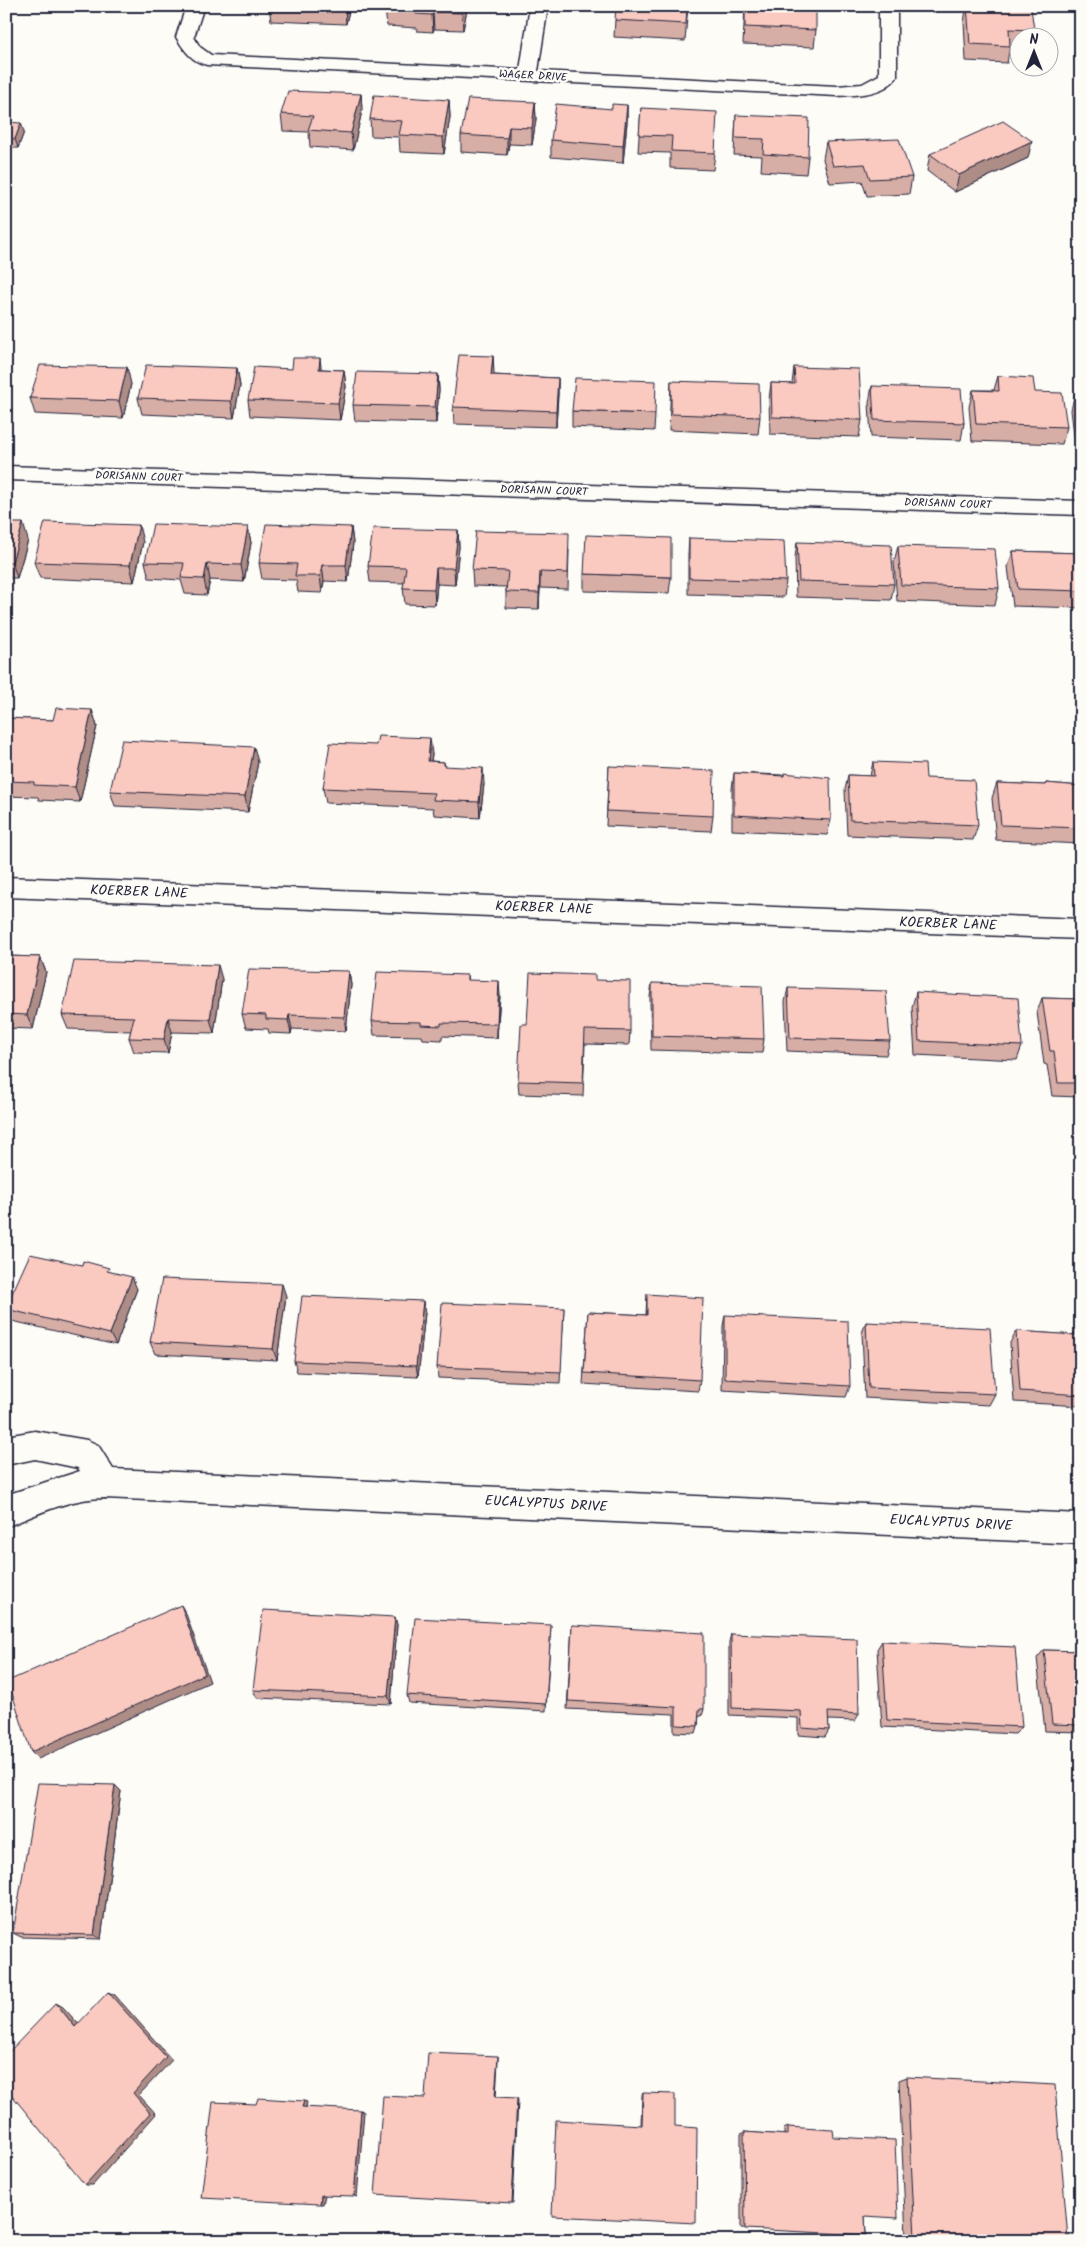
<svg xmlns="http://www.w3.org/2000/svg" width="1087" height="2247" font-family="Kalam,sans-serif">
	<rect width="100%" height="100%" fill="#fdfcf7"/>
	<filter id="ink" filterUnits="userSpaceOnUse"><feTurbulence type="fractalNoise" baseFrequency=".02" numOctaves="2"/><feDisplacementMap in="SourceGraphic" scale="10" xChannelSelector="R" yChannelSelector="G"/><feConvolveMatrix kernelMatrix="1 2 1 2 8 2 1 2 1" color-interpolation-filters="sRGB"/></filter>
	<g filter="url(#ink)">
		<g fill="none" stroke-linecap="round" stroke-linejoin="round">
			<defs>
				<g id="minor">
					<path d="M186 6H204L194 37 200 47 211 55 520 70 530 6H548L538 71 837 86 862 84 879 75V6H897V77C884 95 857 95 837 96L207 65C192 62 184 50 176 37Z"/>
					<polygon points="6,466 1081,501 1081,515 6,480"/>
					<polygon points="6,877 1081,919 1081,939 6,897"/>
					<path d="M35 1431 87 1440 98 1445 113 1469 1081 1514V1544L105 1498C70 1498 38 1514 6 1527V1495L80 1471 78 1468 35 1459 6 1465V1436Z"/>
				</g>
			</defs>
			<use href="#minor" stroke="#22223b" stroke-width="3"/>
			<use href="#minor" fill="#fdfcf7" fill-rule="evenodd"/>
		</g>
		<g fill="#d7aea6" stroke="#22223b">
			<polygon points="269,6 350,6 346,24 271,21"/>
			<polygon points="688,6 685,41 614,37 615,20"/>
			<polygon points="745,6 816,30 814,47 743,44"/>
			<polygon points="962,6 1005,6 1005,7 1034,30 1032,38 1020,38 1020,46 1010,46 1007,63 966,61 964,22 966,10 962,9"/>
			<polygon points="385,9 467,9 463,30 434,29 433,32 417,31 417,28 387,26"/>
			<polygon points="361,94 362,111 353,150 310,147 309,132 283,131 281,114"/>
			<polygon points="449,100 450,117 444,154 400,152 399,137 371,136 370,119"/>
			<polygon points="535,102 536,119 532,145 509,144 507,155 461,152 461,135"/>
			<polygon points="627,105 627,122 623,163 551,157 551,140"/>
			<polygon points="641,108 715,153 713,170 670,168 670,153 638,152"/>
			<polygon points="736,115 808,157 806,174 761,171 762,156 734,155"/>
			<polygon points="6,122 24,132 18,148 6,148"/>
			<polygon points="826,142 912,177 909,194 867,196 862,181 830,183 823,159"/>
			<polygon points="930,154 1028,158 955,192 927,171"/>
			<polygon points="493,356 493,375 558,378 558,394 556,427 454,424 453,407"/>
			<polygon points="794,367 862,420 859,437 770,434 769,400 771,383 792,384"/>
			<polygon points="237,368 240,385 234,418 142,414 138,398"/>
			<polygon points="322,369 344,370 346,387 340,420 250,416 248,400"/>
			<polygon points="438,374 439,390 436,423 355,421 353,405"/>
			<polygon points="998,376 1035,392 1067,427 1062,444 972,441 969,407 973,390 994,390"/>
			<polygon points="671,381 760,417 758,434 669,430"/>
			<polygon points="131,384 123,418 35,414 30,398"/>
			<polygon points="872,386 964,423 961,440 871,437 869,403"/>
			<polygon points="1075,393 1081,393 1081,444 1075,444 1071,410"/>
			<polygon points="572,411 655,414 654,431 572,427"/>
			<polygon points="6,523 28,540 17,578 6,578"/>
			<polygon points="248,527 251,543 244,582 210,580 207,595 185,594 181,580 149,578 145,562"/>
			<polygon points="351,527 353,543 348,582 324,581 322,593 298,592 296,580 262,579 259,563"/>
			<polygon points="458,530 459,547 455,585 437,584 435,605 405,604 403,588 404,583 370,582 368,566"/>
			<polygon points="689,538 786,581 784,597 688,594 688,555"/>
			<polygon points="143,542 134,582 40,578 34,562"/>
			<polygon points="797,542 894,584 891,600 796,597 795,558"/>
			<polygon points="898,546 999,588 995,605 897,601 894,562"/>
			<polygon points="569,550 568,589 540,588 539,609 506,608 506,587 473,586 472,570"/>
			<polygon points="1013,551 1081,553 1081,608 1013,606 1008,567"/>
			<polygon points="584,574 671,577 669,593 584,591"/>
			<polygon points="92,710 97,726 80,802 39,800 38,797 6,796 6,718 53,720"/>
			<polygon points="432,754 431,761 444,762 445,766 484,784 480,818 434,815 433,808 326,803 323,788"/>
			<polygon points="258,762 248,812 115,806 110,791"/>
			<polygon points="873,762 926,778 978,825 973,840 847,835 845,790 848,775 870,776"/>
			<polygon points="609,766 713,816 711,831 606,826"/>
			<polygon points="734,773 783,775 784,773 831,820 827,835 732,830 732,789"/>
			<polygon points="997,783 1045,785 1046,783 1081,786 1081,844 996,840 992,798"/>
			<polygon points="6,956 40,957 46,972 33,1029 6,1028"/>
			<polygon points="349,971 351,985 346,1031 292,1029 291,1034 269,1033 268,1029 246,1028 242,1014"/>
			<polygon points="467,975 468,980 500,995 497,1038 442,1036 442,1040 423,1039 422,1036 374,1035 372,1021"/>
			<polygon points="222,979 214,1033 172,1032 168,1053 134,1052 129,1038 131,1031 68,1029 62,1015"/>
			<polygon points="595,980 630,1031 629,1045 585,1044 583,1096 519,1094 518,1081"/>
			<polygon points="652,983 764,1039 762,1053 651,1050 650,997"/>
			<polygon points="788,988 890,1041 886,1055 787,1051 785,1002"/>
			<polygon points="916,992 1022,1046 1017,1060 915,1055 912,1007"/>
			<polygon points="1042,998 1081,999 1081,1097 1052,1096 1047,1065 1044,1064 1037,1012"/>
			<polygon points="111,1272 137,1289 116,1345 12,1321 6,1311 6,1307"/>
			<polygon points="647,1294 700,1380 698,1391 583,1384 588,1312 646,1315"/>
			<polygon points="286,1296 277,1360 155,1354 150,1342"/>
			<polygon points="564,1308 560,1383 438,1378 437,1367"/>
			<polygon points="425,1313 418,1377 297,1372 294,1361"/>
			<polygon points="725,1315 850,1386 846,1397 722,1390 723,1326"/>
			<polygon points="866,1322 995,1394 989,1405 865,1398 862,1333"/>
			<polygon points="1076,1330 1081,1330 1081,1406 1014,1402 1010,1343 1016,1331 1073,1335"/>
			<polygon points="395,1617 397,1625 391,1704 257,1698 253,1690"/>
			<polygon points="551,1625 546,1711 409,1703 407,1695"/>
			<polygon points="572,1625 704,1709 702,1716 699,1716 698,1726 696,1733 674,1732 674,1714 567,1709"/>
			<polygon points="731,1634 859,1714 855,1721 828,1720 829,1730 825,1737 798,1735 798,1718 729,1715 729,1642"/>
			<polygon points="882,1641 1022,1727 1015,1734 882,1727 877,1649"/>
			<polygon points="1044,1650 1081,1651 1081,1732 1045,1731 1037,1658"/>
			<polygon points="121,1791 101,1939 21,1937 13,1933"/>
			<polygon points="907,2077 1001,2237 963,2241 906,2237 899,2080"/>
			<polygon points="643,2093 675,2126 641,2125 642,2095"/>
			<polygon points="788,2127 834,2137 865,2216 866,2235 741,2228 741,2134 744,2132 784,2135 784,2129"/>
			<polygon points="1078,2146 1081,2146 1081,2177"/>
		</g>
		<g fill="#af8d87" stroke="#22223b">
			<polygon points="345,6 350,6 346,24"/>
			<polygon points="464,6 467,6 467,9 463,30 462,13"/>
			<polygon points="433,12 434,29 433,32 432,15"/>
			<polygon points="361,94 362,111 353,150 351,133"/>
			<polygon points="449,100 450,117 444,154 443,137"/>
			<polygon points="535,102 536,119 532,145 532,128"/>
			<polygon points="627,105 627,122 623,163 623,146"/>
			<polygon points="21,123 24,132 18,148 15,139"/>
			<polygon points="509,127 509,144 507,155 507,138"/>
			<polygon points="1032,141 1028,158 955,192 959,175"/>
			<polygon points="493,356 494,373 492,392 491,375"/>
			<polygon points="320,358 322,375 319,369"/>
			<polygon points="127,367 131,384 123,418 119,401"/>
			<polygon points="237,368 240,385 234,418 231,401"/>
			<polygon points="344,370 346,387 340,420 338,403"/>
			<polygon points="438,374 439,390 436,423 435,407"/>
			<polygon points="558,378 558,394 556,427 556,411"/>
			<polygon points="23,523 28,540 17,578 12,562"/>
			<polygon points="139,525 143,542 134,582 130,565"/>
			<polygon points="248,527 251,543 244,582 241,565"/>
			<polygon points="351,527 353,543 348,582 346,565"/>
			<polygon points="458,530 459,547 455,585 454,568"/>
			<polygon points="207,564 210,580 207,595 204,579"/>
			<polygon points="322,565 324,581 322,593 320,576"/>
			<polygon points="436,568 437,584 435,605 434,589"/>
			<polygon points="540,572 540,588 539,609 539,593"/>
			<polygon points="92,710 97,726 80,802 75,787"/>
			<polygon points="430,738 432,754 429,776 428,761"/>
			<polygon points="254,747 258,762 248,812 245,797"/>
			<polygon points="483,768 484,784 480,818 479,802"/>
			<polygon points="40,957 46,972 33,1029 27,1015"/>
			<polygon points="218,965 222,979 214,1033 210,1019"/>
			<polygon points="349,971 351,985 346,1031 344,1017"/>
			<polygon points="499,981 500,995 497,1038 497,1024"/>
			<polygon points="289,1015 292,1029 291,1034 288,1020"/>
			<polygon points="168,1018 172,1032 168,1053 164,1039"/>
			<polygon points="132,1277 137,1289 116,1345 110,1334"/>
			<polygon points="282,1284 286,1296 277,1360 273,1349"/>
			<polygon points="423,1301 425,1313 418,1377 416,1366"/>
			<polygon points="181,1605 186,1614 210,1682 38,1759 31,1752"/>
			<polygon points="395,1617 397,1625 391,1704 388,1696"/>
			<polygon points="115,1785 121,1791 101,1939 94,1935"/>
			<polygon points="108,1992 115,1995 172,2060 139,2095 156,2114 93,2185 85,2185 133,2093"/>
			<polygon points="56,2003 63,2007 83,2029 75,2027"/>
			<polygon points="498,2056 498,2059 496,2099 495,2097"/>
			<polygon points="517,2098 518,2100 513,2203 512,2203"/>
			<polygon points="304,2101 307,2102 306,2108 302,2107"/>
			<polygon points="361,2110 364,2112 357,2197 354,2196"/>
			<polygon points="321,2195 325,2195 323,2204 320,2204"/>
		</g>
		<g fill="#facac1" stroke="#22223b">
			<polygon points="386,6 464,6 462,13 433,12 432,15 416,14 416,11 385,9"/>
			<polygon points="616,6 687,6 686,24 615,20"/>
			<polygon points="745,6 816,9 816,30 745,27"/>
			<polygon points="967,6 989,6 1031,8 1034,30 1009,29 1010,46 970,44"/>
			<polygon points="288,91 361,94 351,133 308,130 313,116 281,114"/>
			<polygon points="374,95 449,100 443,137 399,135 402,121 370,119"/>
			<polygon points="468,99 535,102 532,128 509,127 507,138 461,135"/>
			<polygon points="556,104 612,109 612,104 627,105 623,146 551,140"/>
			<polygon points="641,108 717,112 715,153 671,151 672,136 639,135"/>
			<polygon points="736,115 809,118 808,157 763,154 764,139 735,138"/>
			<polygon points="1003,121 1032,141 959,175 930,154"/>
			<polygon points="6,122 21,123 15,139 6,139"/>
			<polygon points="899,139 912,177 870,179 865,164 833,166 826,142"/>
			<polygon points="459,355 493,356 491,375 558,378 556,411 453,407"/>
			<polygon points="293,358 320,358 319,369 344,370 338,403 248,400 254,367 292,369"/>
			<polygon points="40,365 127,367 119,401 30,398"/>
			<polygon points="146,365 237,368 231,401 138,398"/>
			<polygon points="794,367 859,369 862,420 772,417 771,383 795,384"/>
			<polygon points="357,372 438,374 435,407 353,405"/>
			<polygon points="998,376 1033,378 1035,392 1062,393 1067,427 976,424 973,390 999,391"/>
			<polygon points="575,378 656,381 655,414 572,411"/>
			<polygon points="671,381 759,384 760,417 671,414"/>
			<polygon points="872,386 961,389 964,423 874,420"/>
			<polygon points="1075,393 1081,393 1081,427 1080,427"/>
			<polygon points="45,522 139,525 130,565 34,562"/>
			<polygon points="6,523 23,523 12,562 6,562"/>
			<polygon points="153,524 248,527 241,565 207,564 204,579 181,578 184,563 145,562"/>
			<polygon points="266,524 351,527 346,565 322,565 320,576 295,576 297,564 259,563"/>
			<polygon points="373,528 458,530 454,568 436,568 434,589 403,588 406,567 368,566"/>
			<polygon points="476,531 569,533 568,573 540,572 539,593 506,592 508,571 472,570"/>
			<polygon points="586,535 671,538 671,577 584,574"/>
			<polygon points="689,538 784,541 786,581 689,578"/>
			<polygon points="797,542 891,545 894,584 799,581"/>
			<polygon points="898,546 995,549 999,588 901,585"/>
			<polygon points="1013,551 1081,553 1081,591 1018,589"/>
			<polygon points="56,708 92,710 75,787 34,785 34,782 6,781 6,718 53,720"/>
			<polygon points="378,736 430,738 428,761 444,762 444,766 483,768 479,802 433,800 434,793 323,788 330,743 376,745"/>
			<polygon points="122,740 254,747 245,797 110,791"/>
			<polygon points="873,762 925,764 926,778 974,780 978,825 850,820 848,775 874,776"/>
			<polygon points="609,766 714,771 713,816 607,811"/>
			<polygon points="734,773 784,776 784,773 830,778 831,820 734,815"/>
			<polygon points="997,783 1046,785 1046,783 1081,786 1081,828 1001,825"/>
			<polygon points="6,956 40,957 27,1015 6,1014"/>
			<polygon points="74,961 218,965 210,1019 168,1018 164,1039 129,1038 134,1017 62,1015"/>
			<polygon points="249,969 349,971 344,1017 289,1015 288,1020 266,1019 266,1015 242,1014"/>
			<polygon points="377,972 467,975 467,980 499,981 497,1024 441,1023 441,1026 421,1025 421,1022 372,1021"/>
			<polygon points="530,973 595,975 595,980 630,981 630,1031 585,1030 583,1083 518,1081 521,1024 527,1024"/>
			<polygon points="652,983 762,986 764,1039 652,1036"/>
			<polygon points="788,988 886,991 890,1041 790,1038"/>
			<polygon points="916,992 1018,998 1022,1046 919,1041"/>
			<polygon points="1042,998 1081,999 1081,1083 1058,1083 1054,1051 1050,1051"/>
			<polygon points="30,1254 82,1265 83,1261 109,1268 107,1271 132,1277 110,1334 6,1309 6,1307"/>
			<polygon points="162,1279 282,1284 273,1349 150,1342"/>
			<polygon points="647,1294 703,1298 700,1380 584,1373 588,1312 647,1315"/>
			<polygon points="302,1296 423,1301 416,1366 294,1361"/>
			<polygon points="442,1303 564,1308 561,1372 437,1367"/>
			<polygon points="725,1315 848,1321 850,1386 725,1379"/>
			<polygon points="866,1322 990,1328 995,1394 869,1388"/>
			<polygon points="1076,1330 1081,1330 1081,1395 1020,1391 1016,1331 1076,1335"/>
			<polygon points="181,1605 205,1674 31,1752 8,1681"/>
			<polygon points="263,1610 395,1617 388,1696 253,1690"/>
			<polygon points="415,1618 551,1625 546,1704 407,1695"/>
			<polygon points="572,1625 704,1633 704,1709 699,1709 698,1726 676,1725 676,1707 568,1701"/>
			<polygon points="731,1634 857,1639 859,1714 828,1712 829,1730 802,1728 801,1711 732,1708"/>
			<polygon points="882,1641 1015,1647 1022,1727 887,1720"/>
			<polygon points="1044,1650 1081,1651 1081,1725 1052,1724"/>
			<polygon points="38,1783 115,1785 94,1935 13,1933"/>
			<polygon points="108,1992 166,2057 133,2093 150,2113 85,2185 6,2088 6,2055 56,2003 75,2027"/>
			<polygon points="428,2053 498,2056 495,2097 517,2098 512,2203 375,2195 383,2096 425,2098"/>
			<polygon points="907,2077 1055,2085 1068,2239 1001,2237 1001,2241 963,2241 915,2238"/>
			<polygon points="643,2093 675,2094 675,2126 697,2128 696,2223 552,2216 556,2120 642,2125"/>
			<polygon points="258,2098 304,2101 302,2107 361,2110 354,2196 321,2195 320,2204 201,2198 213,2102 256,2104"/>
			<polygon points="788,2127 833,2130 834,2137 895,2140 898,2218 865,2216 866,2235 745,2229 744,2132 788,2135"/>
		</g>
	</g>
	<g text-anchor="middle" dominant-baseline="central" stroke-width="5" stroke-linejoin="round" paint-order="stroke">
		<g font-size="11" fill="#22223b" stroke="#fdfcf7">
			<text transform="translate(533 76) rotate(3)">WAGER DRIVE</text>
			<text transform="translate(139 477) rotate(2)">DORISANN COURT</text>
			<text transform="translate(544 491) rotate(2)">DORISANN COURT</text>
			<text transform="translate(948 504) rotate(2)">DORISANN COURT</text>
		</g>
		<g font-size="14" fill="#22223b" stroke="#fdfcf7">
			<text transform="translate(139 892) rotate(2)">KOERBER LANE</text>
			<text transform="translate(544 908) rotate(2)">KOERBER LANE</text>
			<text transform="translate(948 924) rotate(2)">KOERBER LANE</text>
			<text transform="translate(546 1504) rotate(3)">EUCALYPTUS DRIVE</text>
			<text transform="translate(951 1523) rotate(3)">EUCALYPTUS DRIVE</text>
		</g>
	</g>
	<rect width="1087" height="2247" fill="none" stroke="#fdfcf7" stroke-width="25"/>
	<rect x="12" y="12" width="1062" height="2222" fill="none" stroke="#22223b" stroke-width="2" filter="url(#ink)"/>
	<g transform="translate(1034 52)"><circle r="24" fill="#fdfcf7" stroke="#a5a5ac"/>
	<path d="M0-4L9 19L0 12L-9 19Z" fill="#22223b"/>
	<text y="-8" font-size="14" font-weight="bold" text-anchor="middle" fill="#22223b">N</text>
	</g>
</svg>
